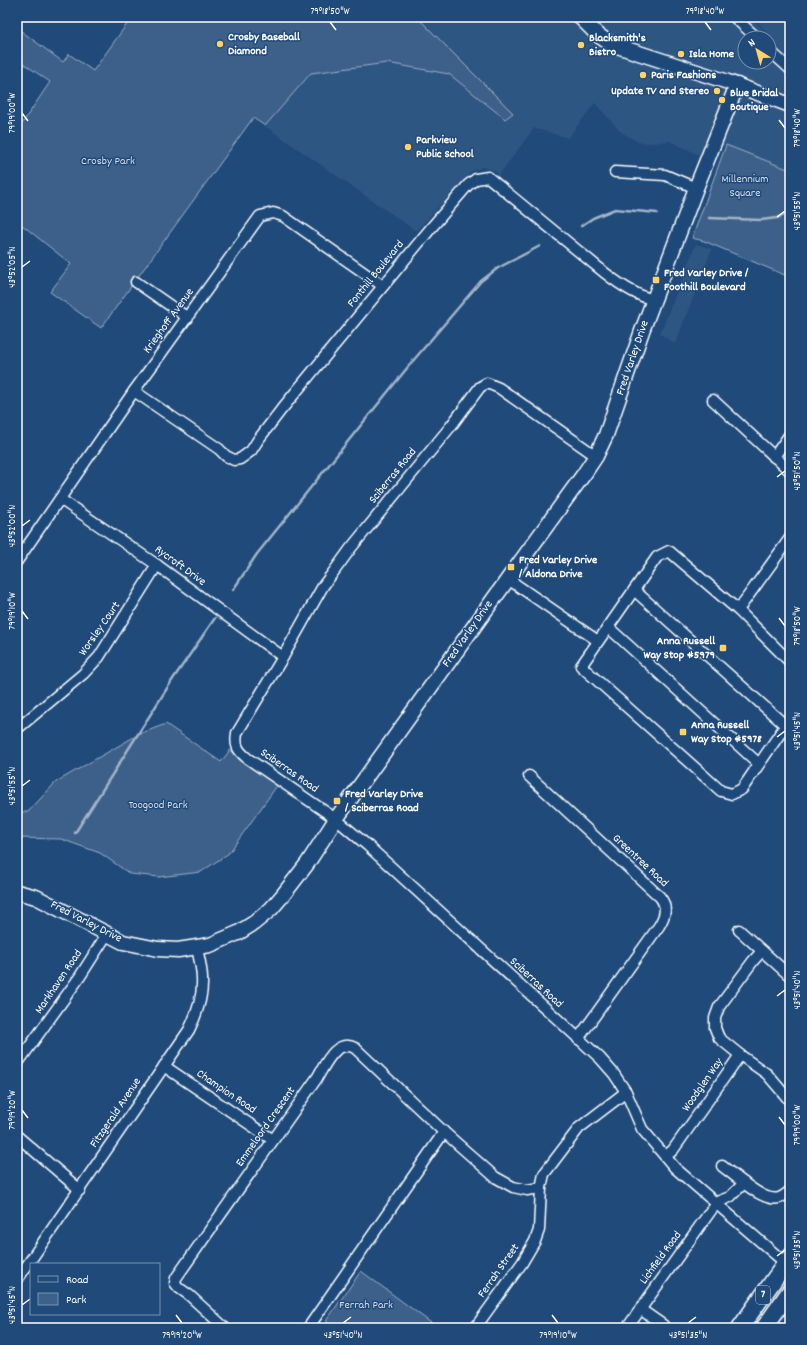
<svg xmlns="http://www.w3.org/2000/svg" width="807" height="1345" font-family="Dekko,sans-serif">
	<rect width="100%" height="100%" fill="#1f4a7a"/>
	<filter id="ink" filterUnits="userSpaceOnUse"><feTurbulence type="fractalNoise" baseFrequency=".025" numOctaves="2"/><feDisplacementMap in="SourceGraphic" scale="8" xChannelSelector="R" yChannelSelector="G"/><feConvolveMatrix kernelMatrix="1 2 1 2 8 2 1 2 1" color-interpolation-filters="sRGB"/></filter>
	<g filter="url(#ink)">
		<g fill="#2e5683" fill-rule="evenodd">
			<path d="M417 17H750L776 42 753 17H790V170L726 145 699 155 670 141 652 143 638 142 621 132 595 103 568 138 534 128 499 175 494 170 482 167 472 171 416 231 265 126 311 73 387 63 449 74 504 119 512 113ZM745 38H769V62H745Z"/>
			<polygon points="696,244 712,249 675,344 660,334"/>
		</g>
		<g fill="#3c618b" stroke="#9eb0c5">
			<polygon points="132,17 417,17 513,113 505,119 449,74 387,63 311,73 265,126 253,118 101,328 50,292 71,264 17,221 17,131 50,82 17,59 17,28 63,62 69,54 93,71"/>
			<polygon points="726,145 790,170 790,271 787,276 704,241 692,238"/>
			<polygon points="166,724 221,762 230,750 279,783 229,853 201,872 159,877 130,874 100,853 61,839 17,838 17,812 28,812 56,782 139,734"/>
			<polygon points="361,1271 438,1328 336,1328 326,1321"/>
		</g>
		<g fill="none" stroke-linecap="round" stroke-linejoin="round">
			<g stroke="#a3b5c8" stroke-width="2.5">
				<polyline points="709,218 761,220 777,218 790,212"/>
				<polyline points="581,226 593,218 615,209 657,213"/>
				<polyline points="233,590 257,554 412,362 481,281 498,268 540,246"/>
				<polyline points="75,833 173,679 215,618"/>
			</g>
			<defs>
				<g id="street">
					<polyline points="734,17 757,38"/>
					<polyline points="769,50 790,69"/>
					<polyline points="615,172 665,175 696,188"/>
					<polyline points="136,282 188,318"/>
					<path d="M134 391 219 449 226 456 234 460 240 459 251 451 258 440 281 410 431 228 468 185 476 179 488 177 605 273C619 284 637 296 654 300"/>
					<polyline points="713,400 790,471"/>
					<path d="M596 456 499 388 487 383 480 387 451 426 351 548 335 570 323 586 283 657 237 733C235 745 237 750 247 758L336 819 368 846 600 1058 614 1074 626 1092 642 1129 675 1168 790 1267"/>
					<polyline points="774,457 790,434"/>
					<polyline points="60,499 157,565 283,657"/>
					<polyline points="17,561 134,391 260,216 273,213 283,216 383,286"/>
					<polyline points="508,579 598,641"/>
					<polyline points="634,590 785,725"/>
					<polyline points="738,610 790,538"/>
					<polyline points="608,627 759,764"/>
					<polyline points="790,662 738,610 669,551 657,557 581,666 721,791 732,794 742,789 790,719"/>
					<polyline points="17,729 83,674 99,657 157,565"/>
					<path d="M529 776 660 897C668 907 665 916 659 926L578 1039"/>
					<polyline points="739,930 790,976"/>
					<polyline points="762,951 753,961 719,1007 715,1018 715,1028 719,1038 740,1055 767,1074 790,1101"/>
					<polyline points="17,1064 79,978 107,934"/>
					<polyline points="164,1066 273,1140"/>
					<polyline points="17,1136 80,1190"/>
					<polyline points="666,1156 673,1150 740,1055"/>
					<polyline points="722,1166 744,1183"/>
					<path d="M17 1280 189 1030C197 1014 203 996 202 979 202 969 199 958 197 948"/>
					<polyline points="640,1309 663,1325 665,1328"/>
					<path d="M225 1328 189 1295 179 1288 175 1283 176 1278 317 1078C325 1065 336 1038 355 1048L444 1132 495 1177 513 1187 527 1190 541 1188"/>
					<polyline points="308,1328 444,1132"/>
					<polyline points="475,1328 522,1263 535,1241 539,1230 541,1188 544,1174 579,1128 626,1092"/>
					<path d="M627 1328 717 1202 730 1197 744 1183C753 1190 768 1201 779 1198 783 1197 787 1193 790 1191"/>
				</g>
				<g id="secondary">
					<polyline points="580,17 598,35 611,44 728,82 790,105"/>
					<polyline points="17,892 36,897 123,942 158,949 178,950 210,945 238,933 254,923 271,909 283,895 307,864 336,819 508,579 584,474 596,456 606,435 642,331 696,188 737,85"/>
				</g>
				<g id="primary">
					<polyline points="740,1328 790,1257"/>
					<polyline points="764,1328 790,1291"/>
				</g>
			</defs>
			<use href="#street" stroke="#fff" stroke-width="13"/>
			<use href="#secondary" stroke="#fff" stroke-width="17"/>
			<use href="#primary" stroke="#fff" stroke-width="19"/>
			<use href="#street" stroke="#1f4a7a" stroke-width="10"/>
			<use href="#secondary" stroke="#1f4a7a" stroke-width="14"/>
			<use href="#primary" stroke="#1f4a7a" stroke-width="16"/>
		</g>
	</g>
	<path fill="none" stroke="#fff" stroke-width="1.5" d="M330 22 336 30M705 22 711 30M22 113 28 121M779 120 785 128M777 217 785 211M22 267 30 261M777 477 785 471M22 526 30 520M22 611 28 619M779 618 785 626M777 737 785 731M22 786 30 780M777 996 785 990M22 1110 28 1118M779 1117 785 1125M777 1256 785 1250M22 1305 30 1299M176 1315 182 1323M552 1315 558 1323M343 1323 351 1317M688 1323 696 1317"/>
	<g fill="#ffd166" stroke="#1f4a7a" stroke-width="1.5">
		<circle cx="220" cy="44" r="4"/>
		<circle cx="581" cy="45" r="4"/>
		<circle cx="681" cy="54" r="4"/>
		<circle cx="643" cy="75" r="4"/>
		<circle cx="717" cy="91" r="4"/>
		<circle cx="722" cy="100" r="4"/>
		<circle cx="408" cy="147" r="4"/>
		<rect x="652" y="276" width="8" height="8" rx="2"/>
		<rect x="507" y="563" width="8" height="8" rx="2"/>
		<rect x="719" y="644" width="8" height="8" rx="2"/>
		<rect x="679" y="728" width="8" height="8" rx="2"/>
		<rect x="333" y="797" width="8" height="8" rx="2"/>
	</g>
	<g text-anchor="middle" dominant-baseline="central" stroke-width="3" stroke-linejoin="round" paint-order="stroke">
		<rect fill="#1f4a7a" stroke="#bcc9d7" stroke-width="1" x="756" y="1286" width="14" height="18" rx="3"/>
		<g font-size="11" font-weight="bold" fill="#fff">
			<text x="763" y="1295">7</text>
		</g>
		<g font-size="12" font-weight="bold" fill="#fff" stroke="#1f4a7a" text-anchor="start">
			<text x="228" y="37">Crosby Baseball<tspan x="228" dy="14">Diamond</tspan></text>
			<text x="589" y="38">Blacksmith's<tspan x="589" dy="14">Bistro</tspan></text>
			<text x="689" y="54">Isla Home</text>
			<text x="651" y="75">Paris Fashions</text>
			<text x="709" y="91" text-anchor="end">Update TV and Stereo</text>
			<text x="730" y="93">Blue Bridal<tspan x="730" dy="14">Boutique</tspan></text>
			<text x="416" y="140">Parkview<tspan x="416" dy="14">Public School</tspan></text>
			<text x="664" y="273">Fred Varley Drive /<tspan x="664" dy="14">Foothill Boulevard</tspan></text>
			<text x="519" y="560">Fred Varley Drive<tspan x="519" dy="14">/ Aldona Drive</tspan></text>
			<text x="715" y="641" text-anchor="end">Anna Russell<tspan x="715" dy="14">Way Stop #5979</tspan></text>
			<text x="691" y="725">Anna Russell<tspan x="691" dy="14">Way Stop #5978</tspan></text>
			<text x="345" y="794">Fred Varley Drive<tspan x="345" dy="14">/ Sciberras Road</tspan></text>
		</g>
		<g font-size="12" fill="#d8dfe8" stroke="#1f4a7a">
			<text x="108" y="161">Crosby Park</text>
			<text x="745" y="179">Millennium<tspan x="745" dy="14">Square</tspan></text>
			<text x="158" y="805">Toogood Park</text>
			<text x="366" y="1305">Ferrah Park</text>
		</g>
		<g font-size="12" fill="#fff" stroke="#1f4a7a">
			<text transform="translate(376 274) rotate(-51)">Fonthill Boulevard</text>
			<text transform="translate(169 321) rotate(-54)">Krieghoff Avenue</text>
			<text transform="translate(633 358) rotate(-71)">Fred Varley Drive</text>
			<text transform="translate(393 476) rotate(-51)">Sciberras Road</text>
			<text transform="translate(180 566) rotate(36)">Rycroft Drive</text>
			<text transform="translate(100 629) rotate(-55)">Worsley Court</text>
			<text transform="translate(468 634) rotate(-55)">Fred Varley Drive</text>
			<text transform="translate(289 771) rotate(35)">Sciberras Road</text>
			<text transform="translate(640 861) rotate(43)">Greentree Road</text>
			<text transform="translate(86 922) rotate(27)">Fred Varley Drive</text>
			<text transform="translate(59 982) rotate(-56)">Markhaven Road</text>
			<text transform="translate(536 983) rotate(43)">Sciberras Road</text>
			<text transform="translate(703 1085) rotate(-55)">Woodglen Way</text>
			<text transform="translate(226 1092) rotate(34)">Champion Road</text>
			<text transform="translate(116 1113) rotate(-56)">Fitzgerald Avenue</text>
			<text transform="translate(266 1127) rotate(-55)">Emmeloord Crescent</text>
			<text transform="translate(661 1258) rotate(-54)">Lichfield Road</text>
			<text transform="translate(499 1271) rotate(-55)">Ferrah Street</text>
		</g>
	</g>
	<rect width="807" height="1345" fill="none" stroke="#1f4a7a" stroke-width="44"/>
	<rect x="30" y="1263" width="130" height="52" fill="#1f4a7a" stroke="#7992af"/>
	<rect x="38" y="1276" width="20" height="6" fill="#1f4a7a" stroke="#7992af"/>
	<text x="66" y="1283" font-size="12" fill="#ffffff">Road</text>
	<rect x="38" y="1293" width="20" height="12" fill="#3c618b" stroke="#7992af"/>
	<text x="66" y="1303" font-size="12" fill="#ffffff">Park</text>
	<g transform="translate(757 50) rotate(323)"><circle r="19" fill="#1f4a7a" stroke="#7992af"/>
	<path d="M0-3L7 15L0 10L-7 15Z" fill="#ffd166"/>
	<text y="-6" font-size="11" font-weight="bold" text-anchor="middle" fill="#ffffff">N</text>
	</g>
	<rect x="22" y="22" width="763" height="1301" fill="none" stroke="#fff" stroke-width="1.5"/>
	<g font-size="10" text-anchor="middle" fill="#fff">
		<text x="330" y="14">79°18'50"W</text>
		<text x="705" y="14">79°18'40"W</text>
		<text transform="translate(11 113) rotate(-90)" y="4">79°19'00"W</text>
		<text transform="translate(796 128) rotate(-90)" y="4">79°18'40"W</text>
		<text transform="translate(796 211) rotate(-90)" y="4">43°51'55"N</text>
		<text transform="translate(11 267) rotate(-90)" y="4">43°52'05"N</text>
		<text transform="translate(796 471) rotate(-90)" y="4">43°51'50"N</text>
		<text transform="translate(11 526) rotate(-90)" y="4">43°52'00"N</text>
		<text transform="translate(11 611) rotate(-90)" y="4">79°19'10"W</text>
		<text transform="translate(796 626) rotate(-90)" y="4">79°18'50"W</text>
		<text transform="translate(796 731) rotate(-90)" y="4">43°51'45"N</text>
		<text transform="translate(11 786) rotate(-90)" y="4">43°51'55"N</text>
		<text transform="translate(796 990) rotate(-90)" y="4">43°51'40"N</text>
		<text transform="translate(11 1110) rotate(-90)" y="4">79°19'20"W</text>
		<text transform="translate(796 1125) rotate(-90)" y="4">79°19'00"W</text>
		<text transform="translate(796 1250) rotate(-90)" y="4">43°51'35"N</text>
		<text transform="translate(11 1305) rotate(-90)" y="4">43°51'45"N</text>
		<text x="182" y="1338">79°19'20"W</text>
		<text x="343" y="1338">43°51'40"N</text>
		<text x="558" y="1338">79°19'10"W</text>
		<text x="688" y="1338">43°51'35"N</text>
	</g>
</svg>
